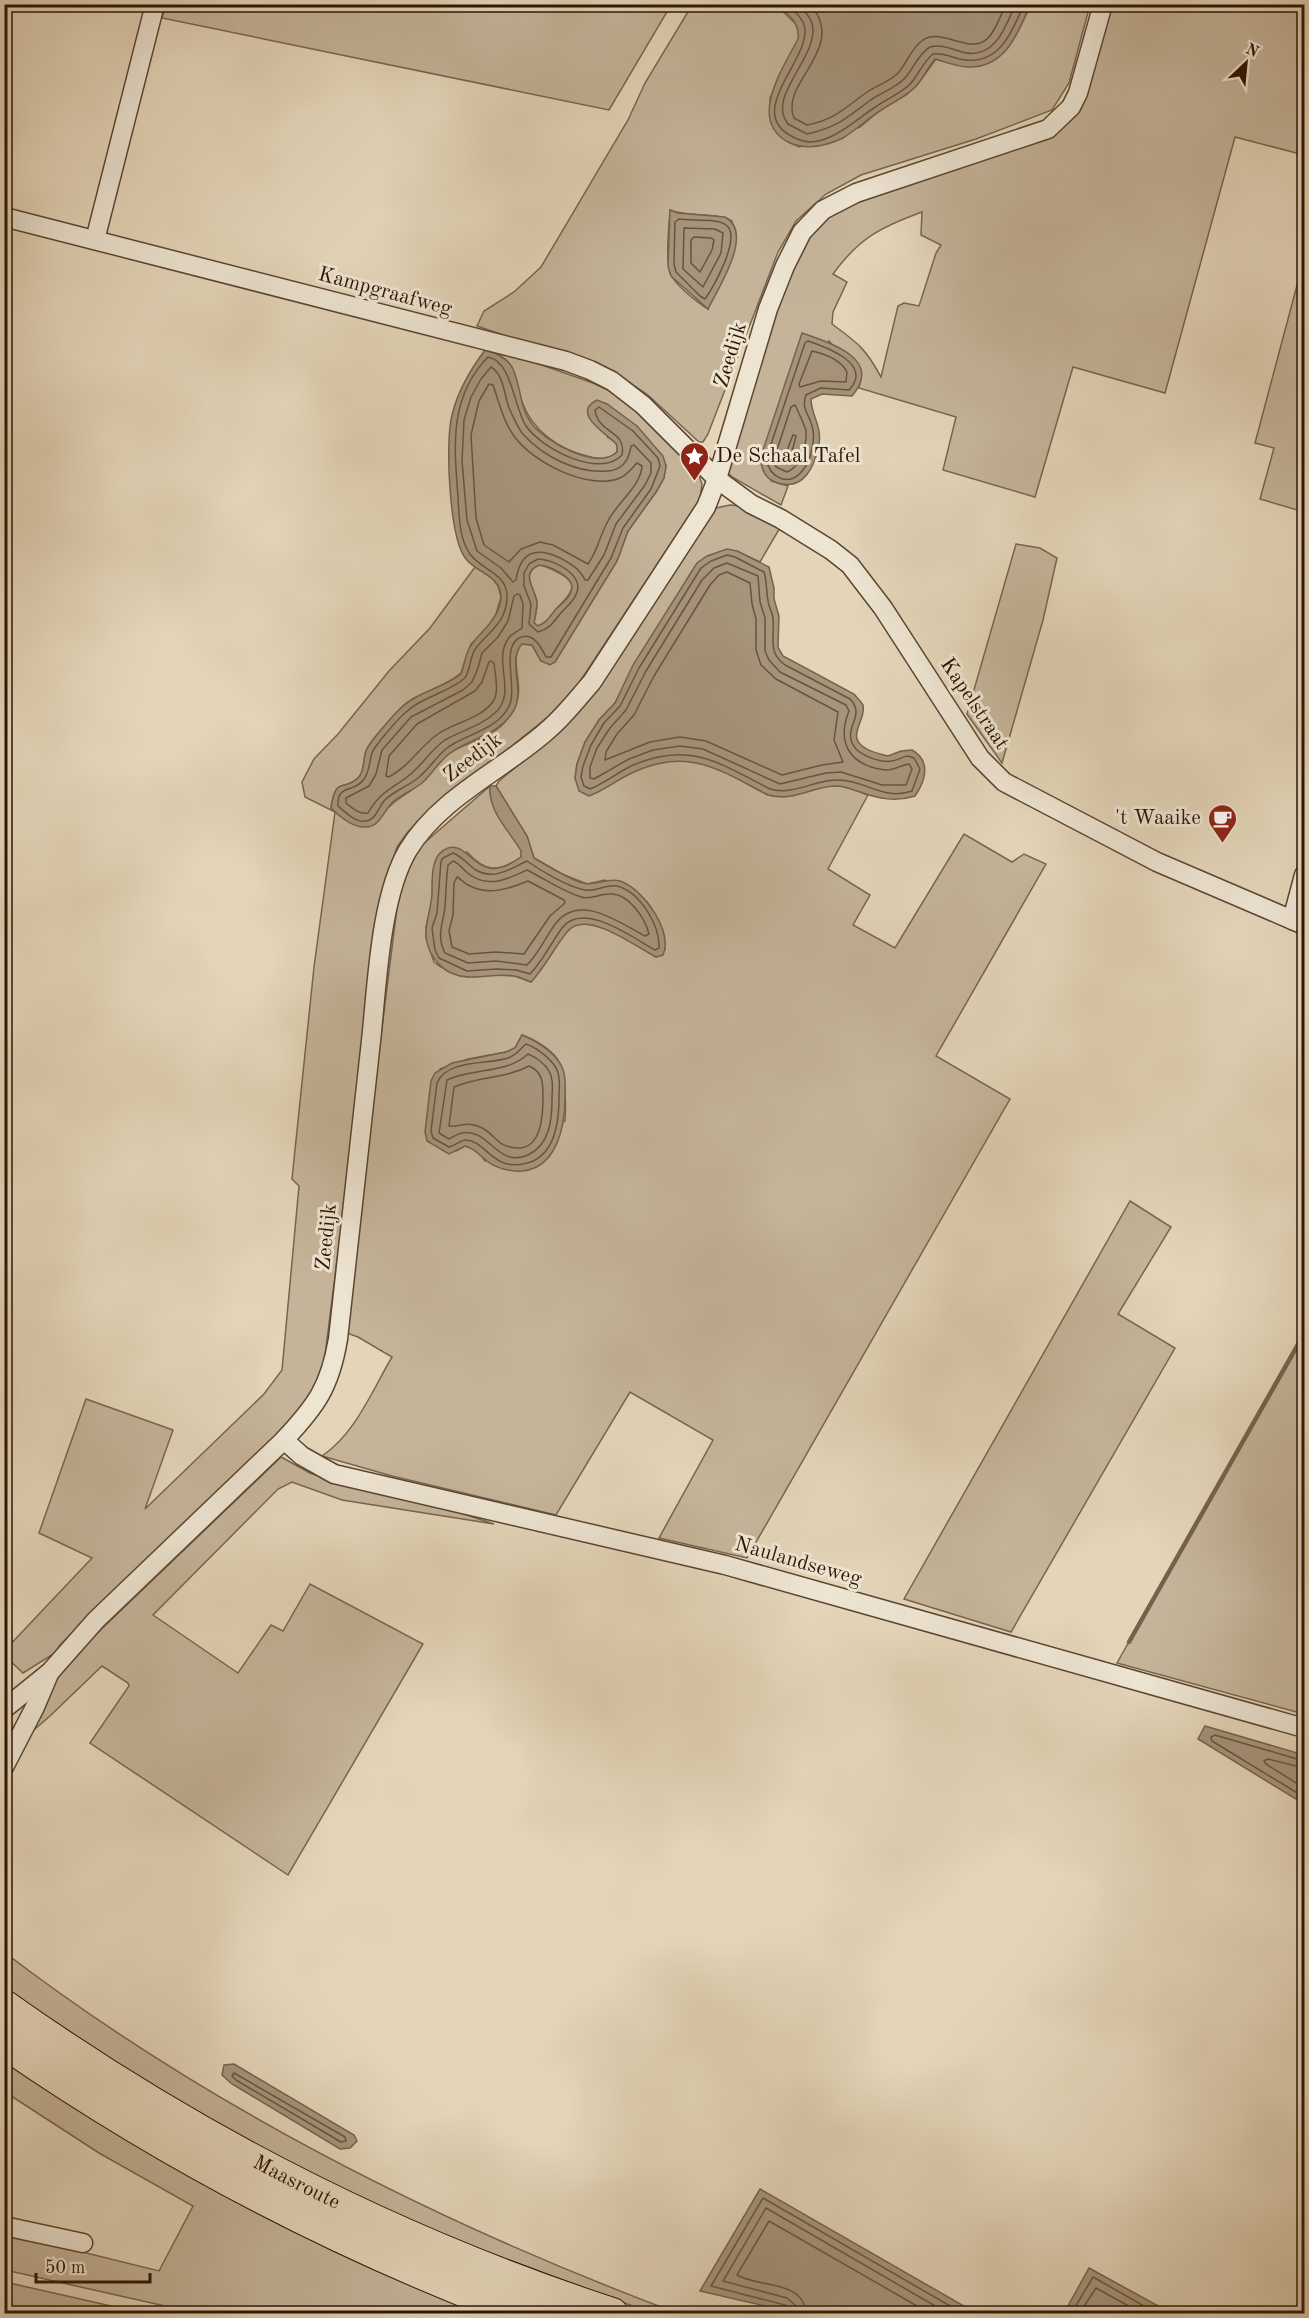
<svg xmlns="http://www.w3.org/2000/svg" width="1309" height="2318" font-family="'Old Standard TT',serif">
	<rect width="100%" height="100%" fill="#e4d5b9"/>
	<filter id="stains"><feTurbulence type="fractalNoise" baseFrequency=".00333" numOctaves="4"/><feColorMatrix values="0 0 0 0 .2 0 0 0 0 .09 0 0 0 0 .02 0 0 0 .5 -.17"/></filter>
	<radialGradient id="worn" r=".72"><stop offset=".6" stop-color="#630" stop-opacity="0"/><stop offset="1" stop-color="#630" stop-opacity=".3"/></radialGradient>
	<g fill="#c5b49a" stroke="#79644e" stroke-width="1.5" fill-rule="evenodd">
		<path d="M754 4 776 5 798 26 799 39 770 98 773 128 785 140 799 147 860 127 879 111 906 95 917 85 936 59 957 65 1023 21 1030 5H1090L1069 83 1052 110 976 139 861 175 826 194 796 221 778 252 708 434 703 442H699L648 395 617 374 477 326 484 311 514 292 541 267 628 120 645 83 692 5ZM670 210C690 218 713 211 732 221L708 309C698 303 674 284 670 273 665 259 669 225 670 210Z"/>
		<polygon points="166,5 166,4 671,5 609,110 162,18"/>
		<path d="M1109 5H1304V155L1235 137 1165 393 1073 367 1035 497 943 470 956 417 859 388 861 378 829 341 771 481 788 486 781 505 732 477 726 471 792 263 826 213 1052 130ZM922 212 921 235 941 245 936 253 919 306 904 303 898 306 881 377C866 349 858 343 832 324L833 312 847 282 833 274C859 238 881 227 922 212Z"/>
		<polygon points="1304,259 1304,512 1260,499 1274,448 1255,443"/>
		<path d="M498 353 539 364 593 383 610 391 627 402 696 468 702 484 700 499 577 686 549 716 418 821 407 833 397 847 385 883 324 1363 319 1378 303 1412 60 1645 55 1653 23 1673 5 1656V1650L92 1558 39 1533 86 1399 173 1430 145 1509 264 1394 282 1370 299 1186 292 1179 314 967 335 812 305 797 302 782 314 759 338 734 389 671 430 628 475 567 492 578 498 586 501 597 496 614 487 629 471 644 461 673C444 688 417 692 401 708 394 715 369 742 366 751 363 759 365 770 359 777 344 793 336 774 331 808L335 811 382 815C393 799 410 794 424 780 434 771 441 758 453 751 471 741 496 736 508 718 512 713 517 703 518 697 522 681 509 657 522 644L532 645 541 661 555 662 617 561 628 531 656 492 664 478 666 465 607 437C615 441 618 443 617 452 608 460 598 459 587 456 558 449 532 430 522 402 518 391 517 376 511 367 508 362 502 357 498 353Z"/>
		<path d="M730 505 740 506 781 526 760 562 737 551 691 573 675 601 644 649 615 703 599 720 585 742 577 764 575 778 598 792C625 774 663 753 697 762 722 768 746 784 768 795 797 802 814 783 840 786 849 787 859 792 868 795L828 869 870 895 853 925 895 948 964 834 1012 862 1024 854 1046 864 936 1056 1010 1099 747 1558 659 1538 713 1440 630 1392 556 1515 392 1476 322 1456C355 1434 372 1391 392 1357L358 1337 344 1332 399 892 415 851 490 786C489 812 509 830 522 851L521 857C498 873 485 872 467 852L432 902 426 927V938L434 962 441 967 467 977 496 975 515 976 531 982C544 966 555 940 570 928 590 912 637 947 656 957L665 950 663 931 647 902 605 880 587 884 562 874 534 858 527 836 496 786 499 781 566 725 708 518 716 508ZM522 1035C534 1039 555 1051 560 1064 566 1080 566 1103 565 1121L485 1161C479 1152 475 1149 465 1146L456 1151 440 1069 468 1059 506 1052 515 1048Z"/>
		<polygon points="1016,544 1040,548 1057,558 1043,620 1002,763 967,714"/>
		<path d="M539 565C546 566 551 569 557 572 580 583 573 592 558 607 551 614 548 623 538 626L534 623C535 617 537 609 537 603 536 589 519 574 539 565Z"/>
		<polygon points="1130,1201 1171,1227 1118,1314 1175,1348 1011,1632 904,1599"/>
		<polygon points="1304,1331 1304,1714 1117,1663"/>
		<polygon points="281,1457 310,1473 339,1483 446,1508 494,1524 342,1500 292,1482 278,1489 153,1615 238,1673 271,1625 283,1631 310,1584 423,1644 288,1875 90,1743 129,1686 128,1683 102,1666 50,1716 28,1735 64,1665"/>
		<path d="M4 1952C207 2107 440 2224 677 2313H656L638 2308 450 2238 359 2197 259 2148 116 2063 5 1988Z"/>
		<polygon points="5,2059 481,2313 196,2313 5,2270 5,2233 159,2271 193,2206 99,2153 5,2092"/>
		<polygon points="4,2282 5,2282 142,2313 19,2313 5,2310"/>
	</g>
	<g fill="#a6947b" stroke="#76614b" stroke-width="1.5" fill-rule="evenodd">
		<path d="M776 5 1030 4V5C1018 34 1005 68 968 67 957 67 946 62 935 59 928 67 924 77 917 85 907 97 892 102 880 111 867 119 856 130 843 138 826 146 807 150 790 143 746 122 783 68 798 39 800 23 789 14 776 5Z"/>
		<path d="M670 210 678 213 725 217C755 233 718 288 708 309L671 276 668 266Z"/>
		<path d="M802 333C829 342 884 359 852 396L822 394 811 399C811 415 822 426 819 444 815 466 804 491 778 483 765 479 763 472 760 459Z"/>
		<path d="M485 350C496 353 506 357 512 367 521 384 519 407 532 424 546 442 597 471 617 452V445C611 436 569 414 597 400L607 404 637 426 663 456 666 466 664 478 656 492 628 531 617 561 555 662 550 665 541 661 532 645 522 644C507 659 525 691 514 710 500 735 472 737 450 753 439 761 432 774 422 783 413 790 403 794 395 800 384 808 381 827 366 827 353 828 340 817 331 808 336 774 344 793 359 777 365 770 363 759 366 751 369 743 394 714 401 708 417 692 444 688 461 674 465 664 465 652 472 644 483 629 499 619 501 598 502 576 477 573 466 559 449 538 445 441 452 415 458 390 470 370 485 350ZM539 565C549 566 573 576 572 588 571 598 561 604 555 610 550 617 546 623 538 626L534 623C535 616 537 609 537 603 536 589 519 574 539 565Z"/>
		<path d="M727 549 737 551 769 567 774 588V599L779 616 778 647 783 656 854 694C857 698 861 701 863 705 867 720 845 736 865 748 871 752 880 754 888 756L901 751 912 750C931 761 926 780 915 796 896 802 879 799 860 792 853 790 845 786 837 786 812 786 795 802 768 795 720 770 689 747 634 772 618 779 605 790 589 796L579 791 575 778 577 764 585 742 599 720 615 703 633 665 697 563 707 556Z"/>
		<path d="M490 786H496L527 836 534 858C550 867 566 878 583 883 595 887 607 877 620 881 642 888 674 931 663 955L656 957C636 947 586 908 567 932 554 948 545 967 531 982 526 980 520 977 514 976 499 973 484 978 468 977 445 976 429 959 426 937 425 922 432 907 432 892 432 876 431 854 448 848 471 840 476 890 521 857V851C509 830 488 812 490 786Z"/>
		<path d="M522 1035C536 1041 551 1050 559 1062 567 1073 565 1086 565 1098 565 1126 557 1168 522 1171 511 1172 495 1168 487 1161 477 1154 478 1150 465 1146L449 1154 427 1141 425 1132 431 1081 435 1073 452 1063 506 1052 515 1048Z"/>
		<polygon points="1205,1726 1304,1755 1304,1804 1198,1739"/>
		<polygon points="234,2064 354,2135 357,2141 350,2148 340,2149 232,2084 222,2075 224,2065"/>
		<polygon points="760,2189 976,2313 795,2313 700,2291"/>
		<polygon points="1089,2268 1171,2313 1064,2313"/>
	</g>
	<g fill="none" stroke-linecap="round" stroke-linejoin="round">
		<g stroke="#6a543f" stroke-width="1.5">
			<path d="M787 4C794 10 805 20 805 30 807 64 739 118 800 140 826 150 857 118 877 106 888 98 902 93 911 83 919 74 923 62 933 54 944 52 954 59 965 60 1000 64 1012 32 1024 4"/>
			<path d="M798 4C803 10 810 16 812 23 821 56 765 96 788 124L807 134C839 127 847 117 872 99 883 92 895 88 904 79 914 69 917 55 930 47 942 44 951 49 962 52 993 61 1006 28 1015 4"/>
			<path d="M810 4C849 49 779 82 794 118L807 125C834 120 845 108 867 92 876 86 889 82 898 73 907 63 911 48 923 40 944 27 971 57 989 37 996 29 1001 15 1006 4"/>
			<path d="M679 219C690 221 718 218 726 225 742 236 714 287 705 299L700 296 676 272 674 264 675 222Z"/>
			<polygon points="684,228 715,229 723,233 721,253 703,287 683,269"/>
			<polygon points="694,237 711,238 714,240 712,250 700,272 691,263 691,240"/>
			<path d="M808 341C826 347 874 364 849 390L821 388 806 395C801 410 809 413 812 426 816 438 811 460 803 470 789 488 770 478 766 459L805 343Z"/>
			<path d="M812 351C825 354 841 360 847 372L846 382 821 381 800 387 799 384Z"/>
			<path d="M488 357C512 361 514 408 526 426 542 449 600 479 622 455 627 430 598 434 595 410L599 407 633 431 658 458 660 466 651 489 623 528 611 558 551 657H546C541 647 533 631 519 638 501 648 517 688 510 704 499 730 467 733 447 748 436 757 429 769 418 778 407 787 393 791 384 801 378 808 376 820 366 821 356 823 345 812 338 806 337 783 354 794 364 779 370 771 369 762 372 753 375 745 398 719 405 713 421 697 448 693 465 678 471 668 470 655 476 648 489 631 506 623 507 598 508 573 482 571 470 554 459 539 459 515 458 496 454 446 449 397 488 357Z"/>
			<path d="M491 367C504 375 504 394 509 408 513 416 517 426 522 433 542 456 577 474 608 471 622 470 629 460 631 446L634 445 651 463V473L645 485 616 524 604 555 588 580H585C579 568 571 564 560 558 536 546 520 552 516 580L513 582 501 568 477 551 467 520 462 461 464 420 471 397 481 379Z"/>
			<path d="M489 384 493 385C499 402 503 421 514 436 532 462 589 491 620 478 627 475 632 468 637 463L642 466C641 486 616 504 608 521 600 535 598 550 588 564L553 545 540 542 521 549 509 562 484 545 476 518 471 435 479 401Z"/>
			<path d="M795 405C796 407 806 428 806 431 807 444 801 467 787 472L776 467 774 459 791 407Z"/>
			<polygon points="793,435 796,436 790,459 786,462 784,458"/>
			<path d="M727 555 735 557 764 572C767 581 766 590 768 600 768 606 772 611 773 618 775 637 767 652 785 665L850 699C868 717 838 730 857 750 865 757 882 763 892 761 901 760 905 753 914 758L920 769 912 791C883 801 865 780 839 780 815 779 794 796 770 789 719 763 689 740 631 766 617 773 605 783 590 789L584 786 581 777 583 766 591 745 604 723 620 706 639 668 701 568 711 561Z"/>
			<path d="M538 559C553 559 583 574 577 592 574 602 566 607 560 614 553 623 549 629 538 632L529 624 531 604 524 586V573L529 564Z"/>
			<path d="M727 563 758 576 760 602 765 618V651L769 660 780 672 846 705 849 711C836 743 850 766 886 770 895 770 901 765 909 764L912 769 906 785H882L841 772 826 773 780 784 703 749 680 746 653 750 629 759 594 779 590 778V767L597 748 610 728 626 710 646 671 702 580 714 568Z"/>
			<polygon points="727,572 750,583 752,604 756,619 756,650 761,665 776,679 838,712 834,740 843,762 822,765 782,775 706,741 680,737 650,742 605,760 606,752 617,734 634,715 654,676 710,585 719,575"/>
			<path d="M517 594 520 595 523 604 522 628C517 632 511 634 508 639 493 661 516 691 497 711 482 726 462 730 445 740 433 748 425 761 415 770 397 788 382 788 368 813 360 815 352 808 346 803V798L369 786 376 774 382 750 411 717 463 690 472 682 478 668 482 653 498 637 508 621 514 596Z"/>
			<path d="M491 661 494 663C495 674 499 691 494 700 482 719 455 722 438 734 419 747 412 764 389 777L386 776 389 756 417 724 475 691 482 682 489 662Z"/>
			<path d="M453 853C463 857 468 865 476 870 494 881 512 868 527 861 541 871 568 887 585 890 596 892 606 884 617 886 640 892 660 925 659 948L655 950C633 938 583 900 562 928 551 943 543 961 530 974L516 970 496 969 467 971 439 958 435 950 432 928 437 913 441 861 443 858Z"/>
			<path d="M453 861C461 864 464 872 472 876 490 888 510 878 527 870 545 879 562 891 581 897 591 900 599 894 609 894 628 892 645 918 649 934L645 936C621 924 580 892 556 923 546 936 539 953 527 965L496 961 468 963 445 953C436 936 443 924 445 907 446 893 446 879 448 865Z"/>
			<path d="M457 877C461 879 464 883 468 885 488 896 509 889 528 881L564 900 565 903 550 916 524 954 496 952 469 954 452 947 449 931 453 915 454 883Z"/>
			<path d="M526 1044C537 1048 552 1059 557 1070 561 1079 559 1088 559 1098 559 1123 554 1159 523 1164 492 1170 486 1141 466 1140 460 1140 455 1146 449 1147L433 1138 431 1131 437 1083C447 1059 487 1065 508 1058 517 1055 520 1049 526 1044Z"/>
			<path d="M528 1054C536 1057 545 1064 549 1071 554 1080 552 1089 552 1099 552 1119 550 1145 528 1155 498 1169 488 1127 462 1133 457 1134 453 1137 449 1139L439 1133 447 1080C472 1068 507 1074 528 1054Z"/>
			<path d="M529 1066C543 1072 543 1083 543 1097 543 1114 542 1150 516 1148 511 1147 506 1147 502 1144 494 1139 490 1131 480 1127 466 1121 460 1127 449 1126L454 1087C478 1076 505 1079 529 1066Z"/>
			<polyline points="1304,1761 1215,1735 1211,1737 1212,1741 1304,1797"/>
			<polyline points="1304,1768 1268,1759 1264,1761 1266,1764 1304,1788"/>
			<polygon points="234,2073 345,2137 346,2141 341,2142 236,2080 232,2076"/>
			<polyline points="789,2314 788,2308 785,2305 711,2286 763,2198 964,2314"/>
			<polyline points="797,2314 795,2305 787,2298 723,2281 766,2208 949,2314"/>
			<path d="M806 2314C804 2279 758 2288 737 2275L769 2221 931 2314"/>
			<polyline points="1071,2314 1093,2277 1158,2314"/>
			<polyline points="1079,2314 1096,2288 1143,2314"/>
		</g>
		<polyline stroke="#76614b" stroke-width="4.5" points="1129,1642 1304,1334"/>
		<defs>
			<g id="street">
				<polyline points="4,217 566,361 590,370 612,381 643,405 717,479 751,504 781,519 831,550 850,565 883,608 980,758 1004,782 1157,862 1304,925"/>
				<polyline points="95,240 155,4"/>
				<polyline points="1292,920 1304,875"/>
				<polyline points="284,1440 302,1456 334,1474 725,1565 1304,1728"/>
				<path d="M4 1709 50 1672 96 1620 284 1440C316 1406 330 1387 338 1339 349 1240 360 1140 371 1041 377 986 380 897 408 850 441 796 504 770 549 729 565 715 578 698 592 682L706 507 717 479 768 309 785 266 802 232 823 210 856 193 1048 129 1071 107 1078 93 1103 4"/>
				<polyline points="4,1767 35,1707 49,1674"/>
				<polyline points="4,2226 83,2243"/>
			</g>
			<g id="highway">
				<path id="s1" d="M4 2006C190 2138 395 2243 612 2314"/>
				<path d="M4 2042C166 2154 340 2245 524 2314"/>
			</g>
		</defs>
		<use href="#street" stroke="#5b4530" stroke-width="21"/>
		<use href="#highway" stroke="#2d1503" stroke-width="34"/>
		<use href="#street" stroke="#ede4d2" stroke-width="18"/>
		<use href="#highway" stroke="#e4d5b9" stroke-width="32"/>
	</g>
	<defs>
		<symbol id="sight-pin" viewBox="-11 -11 22 30"><path d="M0 17L-7.5 6A9.5 9.5 0 1 1 7.5 6Z" fill="#8f2418" stroke="#ede4d2"/><path d="M0-6L1.8-2.2L6-1.7L2.9 1.2L3.7 5.4L0 3.3L-3.7 5.4L-2.9 1.2L-6-1.7L-1.8-2.2Z" fill="#fff"/></symbol>
		<symbol id="cafe-pin" viewBox="-11 -11 22 30"><path d="M0 17L-7.5 6A9.5 9.5 0 1 1 7.5 6Z" fill="#8f2418" stroke="#ede4d2"/><path d="M-5.5-4.5H6V0H3Q3 3.5 0 3.5H-2.5Q-5.5 3.5-5.5 0ZM3-3.2v2h1.7v-2ZM-6 4.5H4V6H-6Z" fill="#fff"/></symbol>
	</defs>
	<g fill-rule="evenodd">
		<use href="#sight-pin" x="678" y="440" width="33" height="45"/>
		<use href="#cafe-pin" x="1206" y="802" width="33" height="45"/>
	</g>
	<g text-anchor="middle" dominant-baseline="central" stroke-width="6" stroke-linejoin="round" paint-order="stroke">
		<g font-size="21" fill="#2d1503" stroke="#ede4d2">
			<text transform="translate(385 292) rotate(15)">Kampgraafweg</text>
			<text transform="translate(731 355) rotate(-73)">Zeedijk</text>
			<text transform="translate(974 704) rotate(56)">Kapelstraat</text>
			<text transform="translate(473 758) rotate(-37)">Zeedijk</text>
			<text transform="translate(327 1237) rotate(-84)">Zeedijk</text>
			<text transform="translate(798 1562) rotate(16)">Naulandseweg</text>
			<text stroke="none"><textPath href="#s1" startOffset="342">Maasroute</textPath></text>
		</g>
		<g font-size="21" fill="#2d1503" stroke="#ede4d2" text-anchor="start">
			<text x="716" y="456">De Schaal Tafel</text>
			<text x="1201" y="818" text-anchor="end">'t Waaike</text>
		</g>
	</g>
	<rect width="1309" height="2318" fill="none" stroke="#e4d5b9" stroke-width="24"/>
	<rect x="6" y="6" width="1297" height="2306" fill="none" stroke="#2d1503" stroke-width="3"/>
	<rect x="12" y="12" width="1285" height="2294" fill="none" stroke="#2d1503" stroke-width="1.5"/>
	<g transform="translate(1246 63) rotate(26)" stroke="#ede4d2" stroke-width="4.5" paint-order="stroke">
	<path d="M0-4.5L10 22L0 15L-10 22Z" fill="#2d1503"/>
	<text y="-9" font-size="16" font-weight="bold" text-anchor="middle" fill="#2d1503">N</text>
	</g>
	<path d="M36 2273v9h114v-9" fill="none" stroke="#2d1503" stroke-width="3"/>
	<text x="45" y="2273" font-size="18" fill="#2d1503" stroke="#ede4d2" stroke-width="4.5" paint-order="stroke">50 m</text>
	<rect width="100%" height="100%" filter="url(#stains)"/>
	<rect width="100%" height="100%" fill="url(#worn)"/>
</svg>
